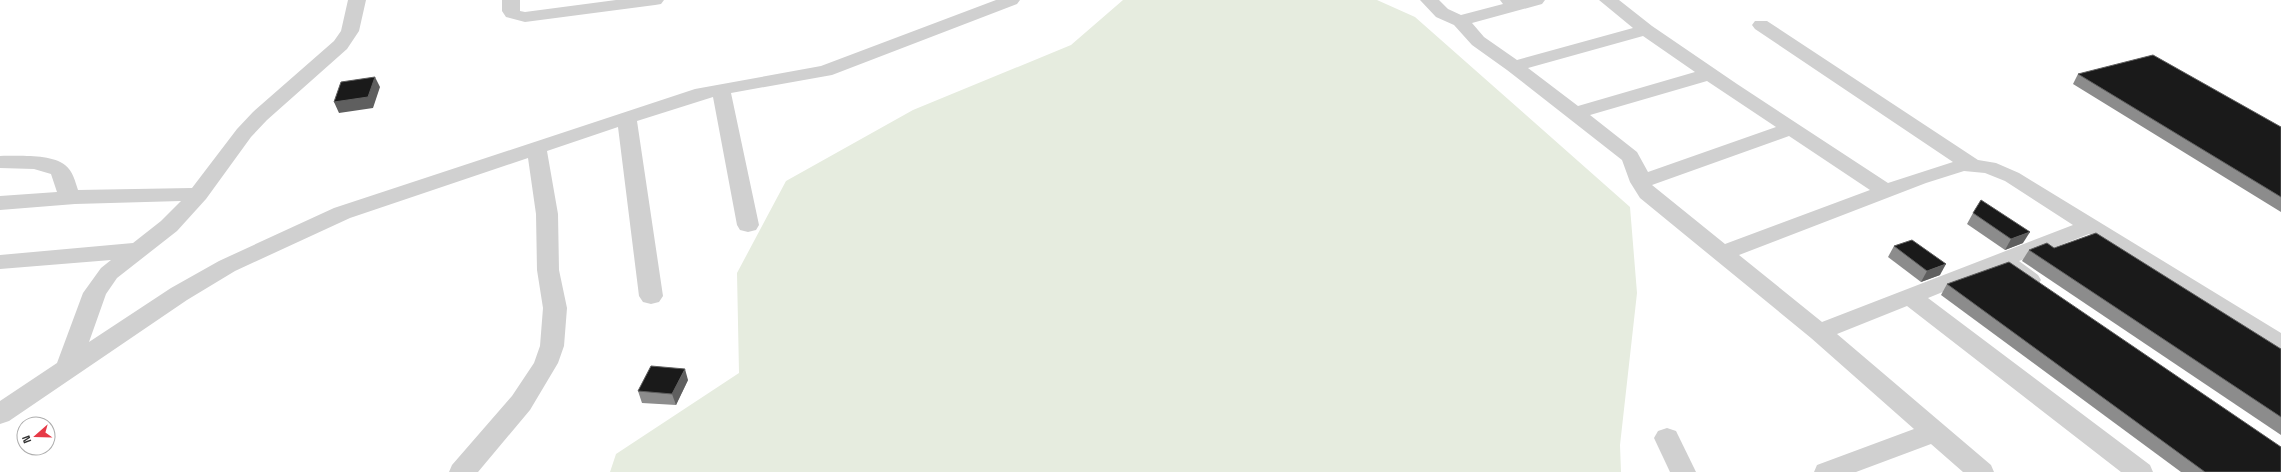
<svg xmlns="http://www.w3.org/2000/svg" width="2281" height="472" font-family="'Space Grotesk',sans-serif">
	<rect width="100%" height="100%" fill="#fff"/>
	<polygon fill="#e6ecdf" points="1123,0 1377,0 1415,17 1630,207 1637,293 1620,445 1621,472 610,472 616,454 739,373 737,273 786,181 913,110 1071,45"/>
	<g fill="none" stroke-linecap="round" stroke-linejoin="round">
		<g fill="#d0d0d0" fill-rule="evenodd">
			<path d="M348 0H366L359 31 347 49 267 120 251 137 206 199 177 231 117 278 106 294 89 342 171 288 219 261 334 208 695 89 821 66 996 0H1020L1017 4 832 75 731 93 759 225 756 230 748 232 740 230 737 225 713 97 637 121 663 296 659 302 651 304 643 302 639 296 618 127 547 151 558 214 559 270 567 308 564 346 558 363 530 410 478 472H449L452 465 512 396 534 363 540 346 543 308 537 270 536 214 528 158 350 218 235 271 187 300 9 421 0 424V401L57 363 83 293 101 268 111 260 0 269V255L133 243 161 221 181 201 75 204 0 210V196L57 192 51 174 34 169 0 168V156C18 156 51 154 65 165 73 171 75 181 78 190L192 188 237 129 253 112 334 41 341 31Z"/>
			<polygon points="502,0 520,0 520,11 525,12 616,0 664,0 661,4 655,5 525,22 506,17 502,11"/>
			<path d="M1420 0H1439L1448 9 1461 15 1503 4 1500 0H1545L1542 4 1472 23 1484 37 1517 60 1633 28 1599 0H1619L1652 26 1737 84 1888 183 1953 162 1755 29 1752 25 1755 21H1767L1978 160 1996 163 2019 173 2281 333V353L2272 350 2089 234 2019 261 2038 275 2041 280 2038 285C2022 290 2011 278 1999 269L1928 298 2150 465 2153 472H2121L1907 306 1837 334 1991 465 1994 472H1963L1931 444 1856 472H1814L1817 465 1914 429 1811 338 1640 198 1630 182 1622 160 1507 70 1472 45 1454 25 1436 17ZM1643 36 1695 72 1578 106 1528 68ZM1707 81 1776 127 1648 172 1637 152 1590 115ZM1789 136 1870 190 1725 244 1652 185ZM1964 171 1985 173 2005 181 2073 225 1822 322 1739 255 1926 183Z"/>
			<polygon points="1667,428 1676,431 1696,472 1670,472 1654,438 1658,431"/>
		</g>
	</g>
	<g fill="#8c8c8c">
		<polygon points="2078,74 2281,127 2281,212 2073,84"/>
		<polygon points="1973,213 2023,243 2005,250 1967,224"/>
		<polygon points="1894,246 1940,275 1921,282 1888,257"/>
		<polygon points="2054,248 2281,349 2281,435 2022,261 2029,250"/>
		<polygon points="1947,284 2281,472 2181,472 1941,295"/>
		<polygon points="688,380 676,405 642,403 638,391"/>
	</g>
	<g fill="#5f5f5f">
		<polygon points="375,77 380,87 373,108 339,113 334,102"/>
		<polygon points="2030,232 2023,243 2005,250 2011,239"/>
		<polygon points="1946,264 1940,275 1921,282 1927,271"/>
		<polygon points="685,369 688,380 676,405 672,394"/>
	</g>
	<g fill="#1a1a1a" stroke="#5f5f5f">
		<polygon points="2153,55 2281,127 2281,197 2078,74"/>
		<polygon points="375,77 368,97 334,102 341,82"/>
		<polygon points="1981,200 2030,232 2011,239 1973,213"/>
		<polygon points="2096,233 2281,349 2281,417 2029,250 2047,243 2054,248"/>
		<polygon points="1912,240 1946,264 1927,271 1894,246"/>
		<polygon points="2009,262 2281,447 2281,472 2205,472 1947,284"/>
		<polygon points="651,366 685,369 672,394 638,391"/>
	</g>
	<g transform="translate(36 436) rotate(250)"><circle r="19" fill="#ffffff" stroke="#adadad"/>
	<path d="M0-3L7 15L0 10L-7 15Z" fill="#e63946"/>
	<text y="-6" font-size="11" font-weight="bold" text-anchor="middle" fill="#333333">N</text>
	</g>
</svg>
